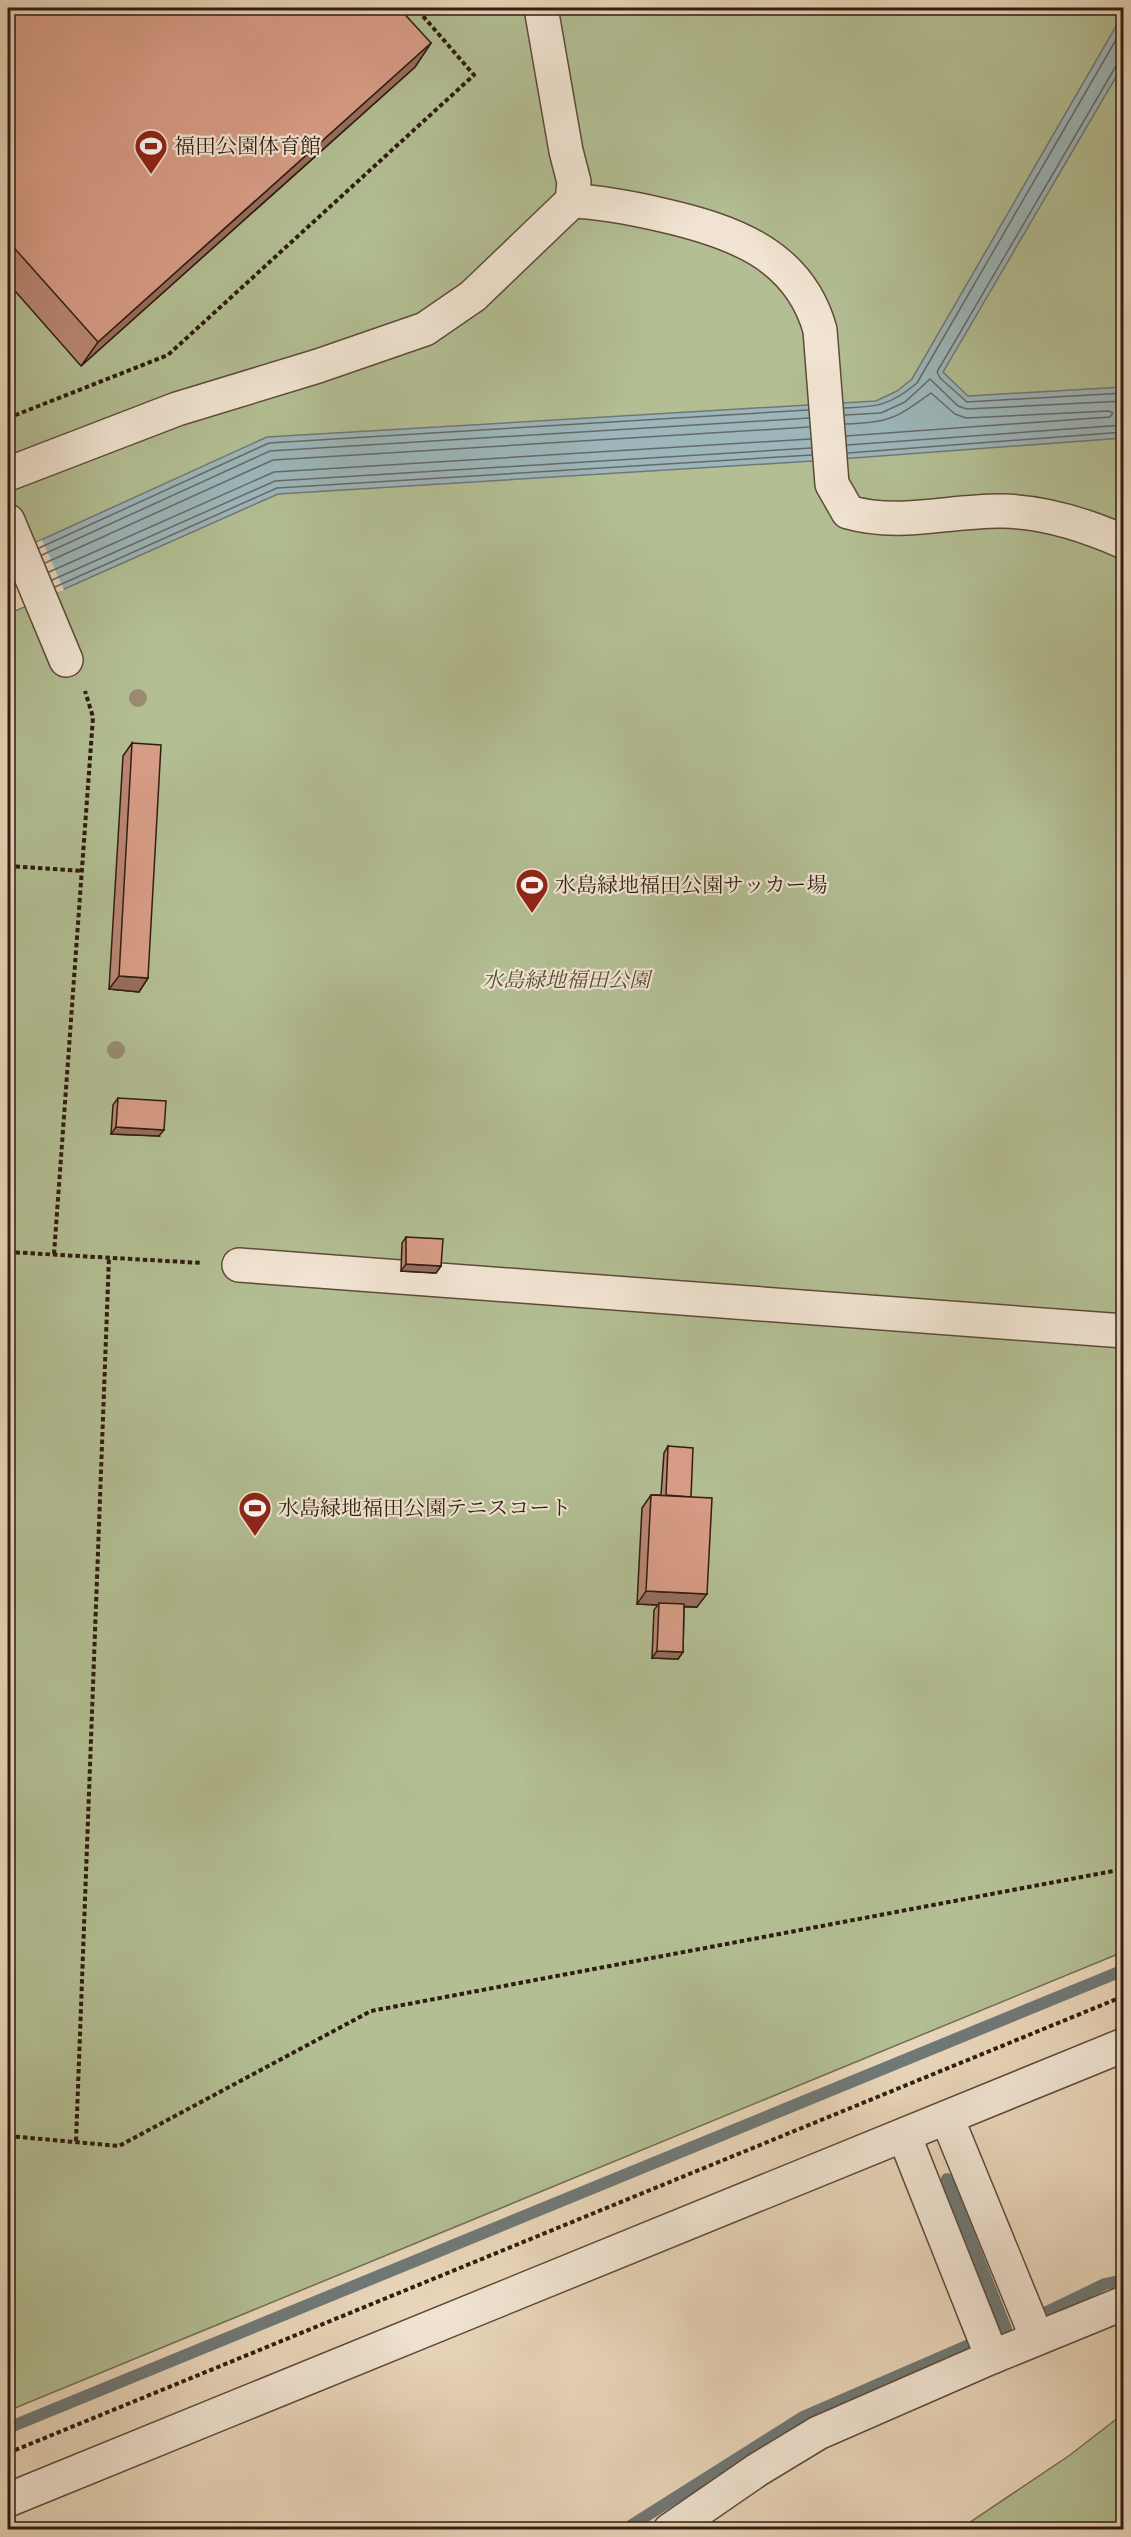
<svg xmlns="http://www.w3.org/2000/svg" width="1131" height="2537" font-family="'IM FELL Double Pica','Noto Serif JP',serif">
	<rect width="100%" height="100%" fill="#e9d6ba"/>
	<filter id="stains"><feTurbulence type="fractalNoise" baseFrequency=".00333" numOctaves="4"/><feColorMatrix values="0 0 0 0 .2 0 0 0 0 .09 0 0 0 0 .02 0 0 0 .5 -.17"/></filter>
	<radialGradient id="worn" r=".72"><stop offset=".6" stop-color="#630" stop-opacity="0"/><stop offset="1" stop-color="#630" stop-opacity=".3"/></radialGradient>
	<g fill="#b3be93" stroke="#716e52" stroke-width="1.5">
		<polygon points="8,8 1123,8 1123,1952 8,2411"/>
		<polygon points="1123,2414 1123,2529 960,2529 1070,2455"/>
	</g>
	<polygon fill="#9cb6bb" stroke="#707977" stroke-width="1.5" points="1123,14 1123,65 943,372 968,396 1123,387 1123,438 813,461 278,494 8,614 8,555 267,437 876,401 897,391 912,379"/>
	<polygon fill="#e9d6ba" points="42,540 64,590 15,610 8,594 8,555"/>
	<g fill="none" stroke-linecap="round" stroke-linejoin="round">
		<g stroke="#666a66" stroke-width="1.5">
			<polyline points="1124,63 1116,66 937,372 940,378 967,402 1124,393"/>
			<path d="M844 408C877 407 891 405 917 383L1124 26"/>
			<polyline points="845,415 881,413 905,402 930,379 958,406 967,409 1124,401"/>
			<path d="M845 424C890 423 896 418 931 393L955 414 966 418 1109 411 1113 413 1110 417 846 436"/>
			<polyline points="847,445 1124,425"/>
			<polyline points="848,453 1124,432"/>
			<polyline points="39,548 269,443 808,410"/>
			<polyline points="42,555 270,451 809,418"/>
			<polyline points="45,563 273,460 809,427"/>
			<polyline points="49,572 274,472 810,439"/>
			<polyline points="52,580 275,481 811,448"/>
			<polyline points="55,587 277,488 812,455"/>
		</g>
		<g stroke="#707977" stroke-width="12">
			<polyline points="947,2179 1006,2329"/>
			<polyline points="1045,2313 1105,2284 1124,2280"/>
			<polyline points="8,2428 1124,1970"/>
			<polyline points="624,2530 803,2417 969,2345"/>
		</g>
		<defs>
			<g id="pedestrian">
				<path d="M572 201C603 202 632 208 662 215 732 231 799 254 820 330L832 484 848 512C900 527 951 510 1003 511 1044 512 1086 525 1124 542"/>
				<polyline points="8,474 177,409 318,366 425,329 473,296 572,201 574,182 566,151 541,8"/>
				<polyline points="8,521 66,660"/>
				<polyline points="239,1265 1124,1331"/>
			</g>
			<g id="minor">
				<polyline points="947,2118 1037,2338"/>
				<polyline points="904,2135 992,2357"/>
				<polyline points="670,2530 757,2470 818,2433 992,2357 1124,2303"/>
			</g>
			<polyline id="tertiary" points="8,2500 1124,2045"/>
		</defs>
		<use href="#pedestrian" stroke="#5e4b3a" stroke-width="36"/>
		<use href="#minor" stroke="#5e4b3a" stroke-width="36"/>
		<use href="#tertiary" stroke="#5e4b3a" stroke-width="36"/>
		<g stroke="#2f1d10" stroke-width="4" stroke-dasharray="4.5 3" stroke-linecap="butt">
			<polyline points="8,418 168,355 474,75 416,8"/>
			<polyline points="8,866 82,871"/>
			<polyline points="8,1252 202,1263"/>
			<polyline points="54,1254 93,717 85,691"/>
			<polyline points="8,2136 119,2146 371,2011 1124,1869"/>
			<polyline points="76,2141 109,1257"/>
			<polyline points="8,2453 1124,1996"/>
		</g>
		<use href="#pedestrian" stroke="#f1e4d2" stroke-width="33"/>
		<use href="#minor" stroke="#f1e4d2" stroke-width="33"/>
		<use href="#tertiary" stroke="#f1e4d2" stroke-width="33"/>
	</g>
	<g fill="#998b72">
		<circle cx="138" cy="698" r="9"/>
		<circle cx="116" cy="1050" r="9"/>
	</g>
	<g fill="#ba8774" stroke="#2f1d10" stroke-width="1.5">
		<polygon points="8,8 431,43 415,67 81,366 8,283"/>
		<polygon points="132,743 148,978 139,992 109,989 123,756"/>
		<polygon points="118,1098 159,1136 111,1134 113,1105"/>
		<polygon points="406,1237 441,1266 436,1273 401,1271 402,1243"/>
		<polygon points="668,1446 691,1497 697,1607 684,1607 683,1652 678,1659 652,1658 654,1610 658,1605 637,1604 642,1508 651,1495 661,1495 664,1453"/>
	</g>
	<g fill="#976e5e" stroke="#2f1d10" stroke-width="1.5">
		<polygon points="431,43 415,67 81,366 98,342"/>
		<polygon points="119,976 148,978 139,992 109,989"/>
		<polygon points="116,1127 164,1130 159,1136 111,1134"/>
		<polygon points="406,1264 441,1266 436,1273 401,1271"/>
		<polygon points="646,1591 707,1594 697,1607 659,1605 659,1603 658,1605 637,1604"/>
		<polygon points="657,1651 683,1652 678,1659 652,1658"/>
	</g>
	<g fill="#d89d87" stroke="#2f1d10" stroke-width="1.5">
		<polygon points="8,8 399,8 431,43 98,342 8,241"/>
		<polygon points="132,743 161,745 148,978 119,976"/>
		<polygon points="118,1098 166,1101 164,1130 116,1127"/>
		<polygon points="406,1237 443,1239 441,1266 406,1264"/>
		<polygon points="668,1446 693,1448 691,1497 666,1495"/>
		<polygon points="651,1495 712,1498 707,1594 646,1591"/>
		<polygon points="659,1603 684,1604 683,1652 657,1651"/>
	</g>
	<defs>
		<symbol id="stadium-pin" viewBox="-11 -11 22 30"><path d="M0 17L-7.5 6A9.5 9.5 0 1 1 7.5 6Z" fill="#8f2418" stroke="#f1e4d2"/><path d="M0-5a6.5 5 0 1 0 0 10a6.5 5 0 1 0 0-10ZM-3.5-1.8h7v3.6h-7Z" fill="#fff"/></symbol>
	</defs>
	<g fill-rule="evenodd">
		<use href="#stadium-pin" x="132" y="127" width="38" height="52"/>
		<use href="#stadium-pin" x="513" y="866" width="38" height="52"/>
		<use href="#stadium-pin" x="236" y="1489" width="38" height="52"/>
	</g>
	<g text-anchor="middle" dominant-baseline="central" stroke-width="4.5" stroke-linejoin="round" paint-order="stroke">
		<g font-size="21" fill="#2f1d10" stroke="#f1e4d2" text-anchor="start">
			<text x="174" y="146">福田公園体育館</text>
			<text x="555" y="885">水島緑地福田公園サッカー場</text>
			<text x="278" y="1508">水島緑地福田公園テニスコート</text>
		</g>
		<g font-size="21" font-style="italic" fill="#574d37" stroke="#f1e4d2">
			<text x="566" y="980">水島緑地福田公園</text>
		</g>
	</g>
	<rect width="1131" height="2537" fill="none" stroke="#e9d6ba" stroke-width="30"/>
	<rect x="9" y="9" width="1113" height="2519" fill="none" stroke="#2f1d10" stroke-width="3"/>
	<rect x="15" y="15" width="1101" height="2507" fill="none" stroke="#2f1d10" stroke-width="1.5"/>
	<rect width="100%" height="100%" filter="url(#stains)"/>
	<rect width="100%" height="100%" fill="url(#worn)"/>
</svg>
